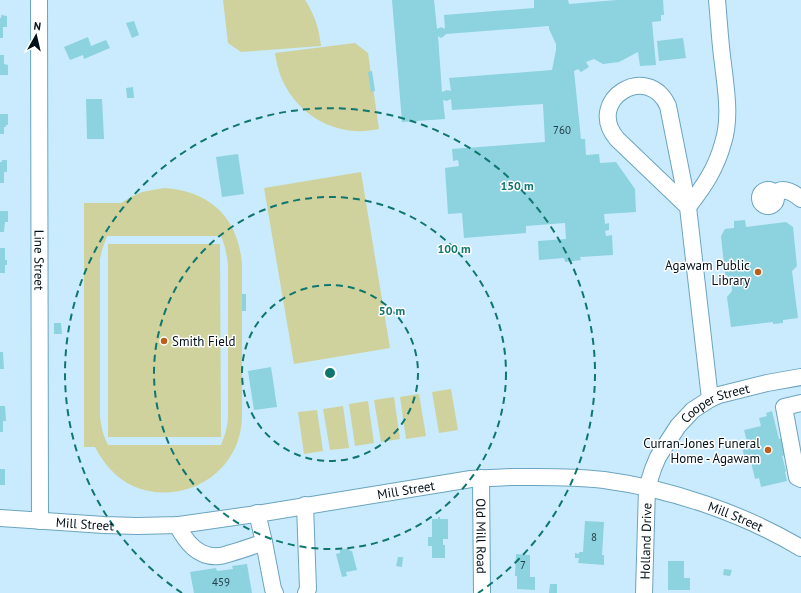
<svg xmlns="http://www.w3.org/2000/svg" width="801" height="593" font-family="'PT Sans',sans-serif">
	<rect width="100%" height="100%" fill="#c9ebfd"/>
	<g fill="#cfd29c" fill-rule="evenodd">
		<path d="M223 0H305C315 15 319 29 321 46L241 52 228 43Z"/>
		<path d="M355 43 368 53 379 129C371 130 363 132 355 131 322 129 293 107 281 77 278 69 276 61 275 53Z"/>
		<polygon points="361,172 390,348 294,364 264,188"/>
		<path d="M164 188C211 191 239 219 242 265V415C242 422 241 430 239 437 227 481 176 505 133 486 116 478 104 464 95 447H84V203H121L131 197 142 192ZM107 236H221C225 246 227 255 228 265V415C228 426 225 435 221 445H108C103 435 101 427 100 416V259L102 250Z"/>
		<polygon points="108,244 220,244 221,437 108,437"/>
		<polygon points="451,389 458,430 439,433 432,392"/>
		<polygon points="419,394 426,436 406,439 400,397"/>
		<polygon points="394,397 400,439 381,442 374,400"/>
		<polygon points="368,401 374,443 355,446 349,404"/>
		<polygon points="343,406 349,448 330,450 323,409"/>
		<polygon points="317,410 323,451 304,454 298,412"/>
	</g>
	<g fill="#8dd2df" fill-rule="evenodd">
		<path d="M392 0H434L437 29 441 27 445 29 444 15 534 8V0H568L569 4 617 0H663L664 15H661V21L652 22 656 65 640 66 638 52 619 62 603 64 594 59 586 62 589 67 581 72 578 69 574 71 581 139H585L586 155 599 154 600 163 616 162 635 189 636 212 604 214 605 224 609 223V230L605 231 606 236 612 235 613 255 580 257 581 260 565 262 564 258 539 260 538 241 566 239 565 223 526 226V233L464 238 462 213 448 214 445 168 459 166 458 160 453 161 452 149 545 142 543 104 452 110 451 99 447 101 443 100 445 119 402 122ZM549 26V29L556 44V50L552 70 449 78 451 91 447 90 442 92 438 36 441 38 444 36 446 34Z"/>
		<polygon points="1,15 7,16 7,27 3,27 3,38 0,38 0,18 1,18"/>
		<polygon points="134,21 139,35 132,38 126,23"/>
		<polygon points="88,37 91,46 106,40 110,48 84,59 83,55 70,60 64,47"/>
		<polygon points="683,38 686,58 659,61 657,41"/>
		<polygon points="0,55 4,55 4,64 8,65 8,75 0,75"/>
		<polygon points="372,71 375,91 371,92 368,72"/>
		<polygon points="133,87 134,98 127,98 126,88"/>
		<polygon points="86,99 102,99 104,139 87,139"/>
		<polygon points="0,114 8,114 8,125 6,125 6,127 4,127 4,134 0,134"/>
		<polygon points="238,154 244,194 222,197 216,157"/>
		<polygon points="2,160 7,160 7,172 4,172 4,183 0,183 0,162 2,162"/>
		<polygon points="0,211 8,211 8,222 5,222 4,232 0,232"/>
		<polygon points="745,220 746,227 786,222 793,227 797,266 792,271 798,318 783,320 783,323 773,324 773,322 731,327 727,297 732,291 731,279 725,274 721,236 725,229 734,228 734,221"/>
		<polygon points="0,248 5,248 5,260 7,260 7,265 5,265 5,273 0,273"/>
		<rect x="242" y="294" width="4" height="17"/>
		<polygon points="54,323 61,323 62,334 54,334"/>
		<polygon points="0,352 3,352 4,369 0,369"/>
		<polygon points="271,367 277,407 254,410 248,371"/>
		<polygon points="0,406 5,406 6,421 3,421 3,432 0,432"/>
		<polygon points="772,411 779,439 791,436 795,453 782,456 786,471 785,472 787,481 761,487 759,478 755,479 751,462 746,464 742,447 748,446 744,430 761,426 759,418 767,416 766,413"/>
		<rect x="0" y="469" width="5" height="16"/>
		<polygon points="438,517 440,517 440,519 448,519 448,539 443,539 443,545 445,545 445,558 432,558 432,546 428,546 428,537 432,537 432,519 438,519"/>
		<polygon points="585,521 604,522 602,555 604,555 604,565 578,563 579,558 575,558 575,553 579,554 579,552 583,552"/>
		<polygon points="349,548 350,551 352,551 357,570 346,572 347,576 342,577 336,554 340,553 340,550"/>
		<polygon points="516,554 530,555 530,577 535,577 535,590 517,589 517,576 515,576"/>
		<polygon points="398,557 403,557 402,567 396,566"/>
		<polygon points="668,561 684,561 684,578 690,578 690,590 668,590"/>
		<polygon points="247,564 252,593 194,593 190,572 216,568 217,571 233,569 232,566"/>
		<polygon points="724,569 732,570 730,576 723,575"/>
		<polygon points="550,584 557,584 557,593 549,593"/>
	</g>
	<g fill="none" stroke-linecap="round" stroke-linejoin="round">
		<defs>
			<g id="minor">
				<path id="s1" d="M39 0 40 521"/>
				<circle cx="768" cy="198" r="8"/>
				<path d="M774 194C783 186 793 192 801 199"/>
				<path d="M688 207 617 139C584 100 648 61 668 106L688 207 710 399"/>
				<path d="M688 207C704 186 716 169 723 143 731 118 726 90 723 64 720 43 719 21 717 0"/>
				<polyline points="801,403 784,407 797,477 801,479"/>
				<path id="s2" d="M481 478 482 593"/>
				<polyline points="305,505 308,589 306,593"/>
				<polyline points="257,513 264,542"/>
				<path id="s3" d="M0 518 104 525 137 526 179 525 263 513 471 479C484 478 497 478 510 477 541 477 573 476 604 480 671 489 742 513 801 548"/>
				<path d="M177 525C186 542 198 558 219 556 223 556 227 554 231 553 242 550 253 546 264 542L273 589 275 593"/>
				<path id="s4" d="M644 593 647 488 653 469 658 457 678 426 693 410 710 399 719 395 767 383 801 377"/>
			</g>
		</defs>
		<use href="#minor" stroke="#6ca4c0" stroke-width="18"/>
		<use href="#minor" stroke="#fff" stroke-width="16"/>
	</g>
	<g fill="none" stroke="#0f766e" stroke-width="2" stroke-dasharray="7 5">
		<circle cx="330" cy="373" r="88"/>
		<circle cx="330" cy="373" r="176"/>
		<path d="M182 593A265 265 0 1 1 478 593"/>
	</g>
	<g fill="#be5f19" stroke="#fff" stroke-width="1.5">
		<circle cx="758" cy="272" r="4"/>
		<circle cx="164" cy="341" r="4"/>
		<circle cx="768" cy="450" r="4"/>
	</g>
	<g text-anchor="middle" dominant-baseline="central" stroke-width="3" stroke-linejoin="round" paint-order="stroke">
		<g font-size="11" fill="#23404a">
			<text x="562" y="130">760</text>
			<text x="594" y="537">8</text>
			<text x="523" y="565">7</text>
			<text x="221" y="582">459</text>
		</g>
		<g font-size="13" fill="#000f18" stroke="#fff">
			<text stroke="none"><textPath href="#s1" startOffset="260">Line Street</textPath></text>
			<text stroke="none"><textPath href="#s4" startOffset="220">Cooper Street</textPath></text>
			<text stroke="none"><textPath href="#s3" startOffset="409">Mill Street</textPath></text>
			<text stroke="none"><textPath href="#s3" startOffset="745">Mill Street</textPath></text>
			<text stroke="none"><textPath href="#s3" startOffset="85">Mill Street</textPath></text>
			<text stroke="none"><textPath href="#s2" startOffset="58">Old Mill Road</textPath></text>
			<text stroke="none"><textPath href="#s4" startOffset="52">Holland Drive</textPath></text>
		</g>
		<g font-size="13" fill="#000f18" stroke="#fff" text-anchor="end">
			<text x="750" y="265">Agawam Public<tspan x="750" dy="15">Library</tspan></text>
			<text x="172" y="341" text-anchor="start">Smith Field</text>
			<text x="760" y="443">Curran-Jones Funeral<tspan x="760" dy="15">Home - Agawam</tspan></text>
		</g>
	</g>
	<circle cx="330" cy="373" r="6" fill="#0f766e" stroke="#fff" stroke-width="2"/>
	<g font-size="12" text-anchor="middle" font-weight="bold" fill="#0f766e" stroke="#fff" stroke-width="3" stroke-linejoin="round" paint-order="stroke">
		<text x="517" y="190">150 m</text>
		<text x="454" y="253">100 m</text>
		<text x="392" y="315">50 m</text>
	</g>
	<g transform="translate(36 36) rotate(8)" stroke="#ffffff" stroke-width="3" paint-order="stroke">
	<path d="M0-3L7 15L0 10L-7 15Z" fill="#000f18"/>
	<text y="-6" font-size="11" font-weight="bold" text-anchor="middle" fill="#000f18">N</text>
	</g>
</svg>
